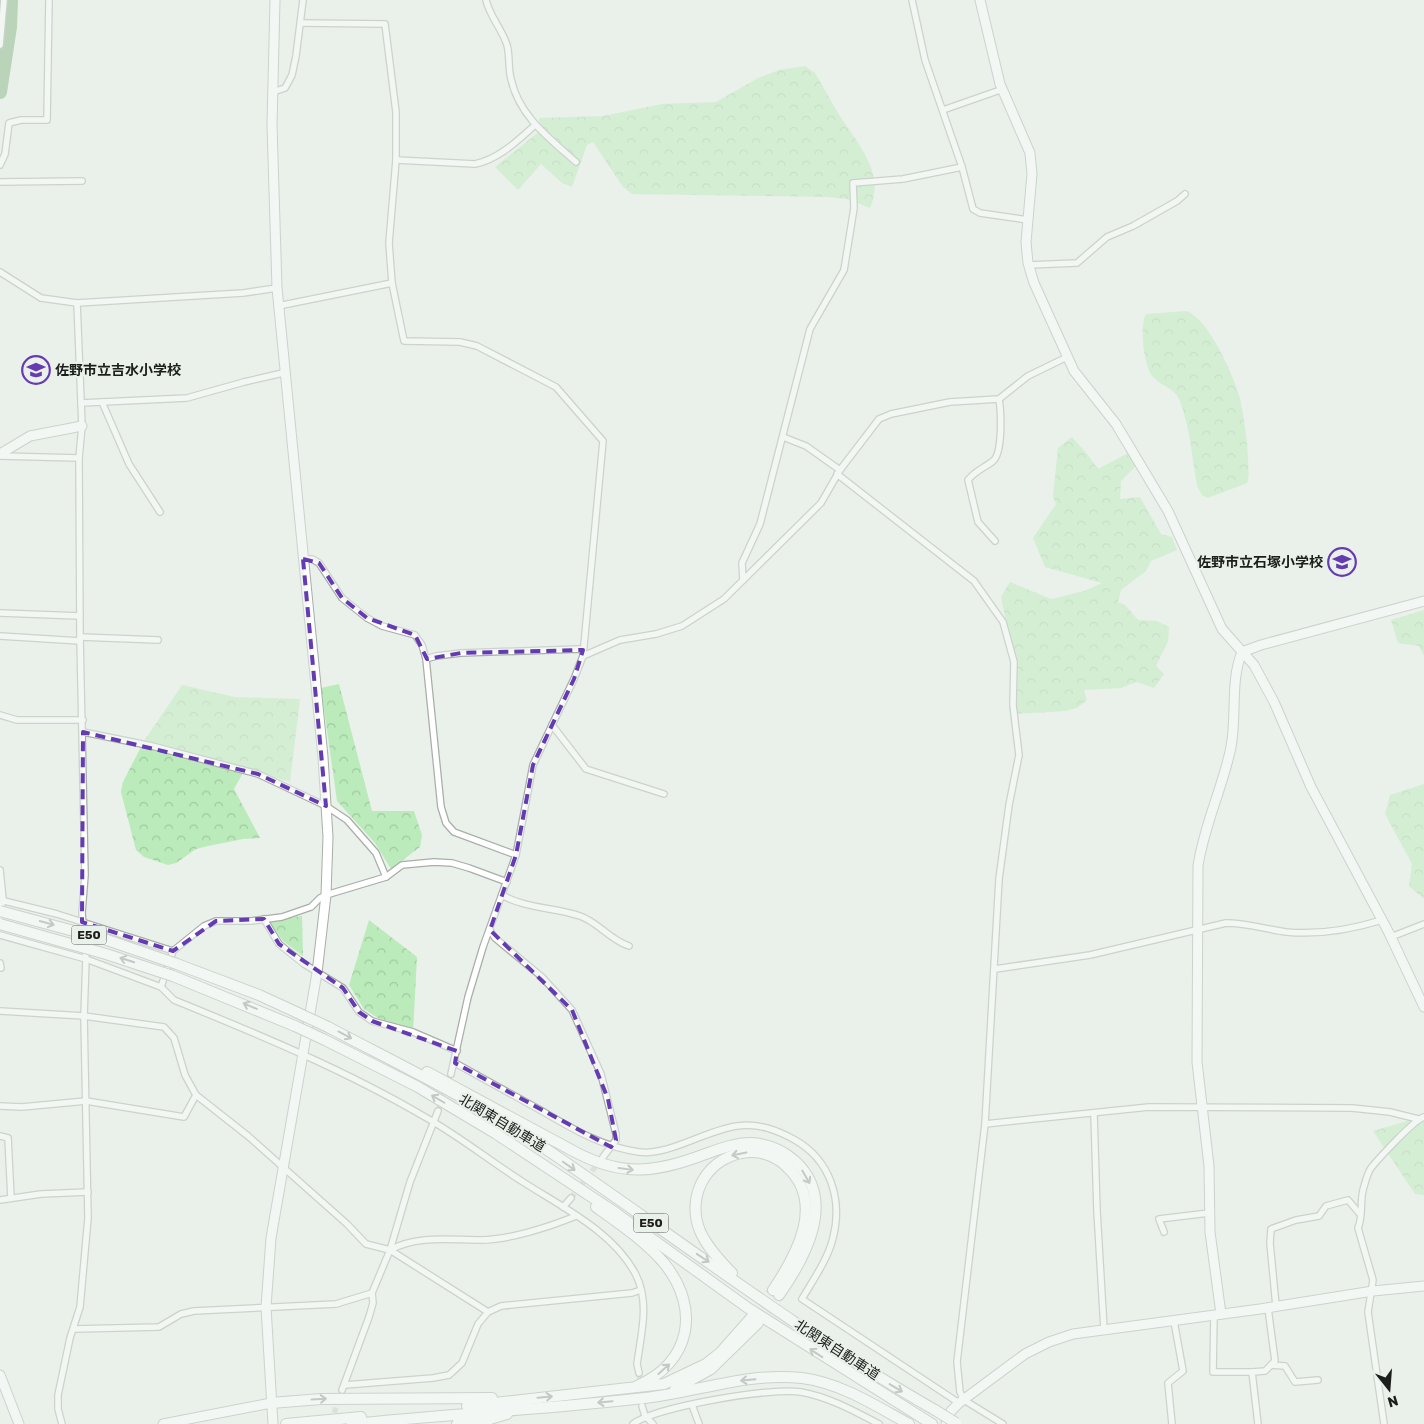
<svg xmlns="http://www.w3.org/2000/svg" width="1424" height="1424" font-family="Rubik,'Noto Sans JP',sans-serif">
	<defs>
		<pattern id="forest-crowns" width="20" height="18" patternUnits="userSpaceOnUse" patternTransform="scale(1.25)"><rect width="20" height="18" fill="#bbebba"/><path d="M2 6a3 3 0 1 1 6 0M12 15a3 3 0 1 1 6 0" fill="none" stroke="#a0c99f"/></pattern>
	</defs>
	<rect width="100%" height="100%" fill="#eaf0ea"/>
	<g fill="url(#forest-crowns)">
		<path d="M805 66 815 73C823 86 830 100 838 113 856 142 886 172 870 208L847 199 828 197 632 194 623 187 593 142 587 145 572 187 562 183 541 164 518 190 495 167 540 131 539 118 603 116 662 104 716 102 758 78 779 70Z"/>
		<path d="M1187 311C1209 320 1234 376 1240 399 1244 418 1247 437 1248 457 1248 466 1250 475 1247 483L1208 498 1202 495 1197 486C1192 458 1190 425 1179 399 1174 388 1161 386 1153 377 1144 367 1139 326 1146 314Z"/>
		<polygon points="1072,437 1088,455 1098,469 1132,451 1139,463 1121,481 1120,499 1140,497 1161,534 1172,537 1177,550 1151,561 1146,571 1121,590 1118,602 1125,605 1138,620 1157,621 1169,627 1168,641 1156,666 1164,674 1154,688 1136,682 1121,688 1084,690 1087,700 1077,708 1065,711 1014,714 1014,662 1001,597 1010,582 1051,599 1084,591 1102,583 1045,567 1033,538 1056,504 1053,497 1058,448"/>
		<polygon points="1424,610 1424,656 1419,646 1398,643 1391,620"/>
		<polygon points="339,684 372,811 414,811 422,835 420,847 391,869 375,843 337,801 321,688"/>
		<polygon points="182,685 235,697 300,699 290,782 245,769 234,789 260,838 243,839 208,846 196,849 176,863 168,865 144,857 136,850 121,792 123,782 144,741"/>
		<polygon points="1424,784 1424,899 1409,886 1412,864 1385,814 1390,795"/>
		<polygon points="302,916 303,956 283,941 268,920"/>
		<polygon points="369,920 417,957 413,1033 411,1037 407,1037 364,1009 349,985"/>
		<polygon points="1424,1116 1424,1195 1415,1194 1373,1131"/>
	</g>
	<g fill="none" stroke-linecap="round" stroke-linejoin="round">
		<polyline stroke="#7eb17d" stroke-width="14" points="0,92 10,27 11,0"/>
		<g stroke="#cbd0cb" stroke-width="5.5" stroke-dasharray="5.5 3" stroke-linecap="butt">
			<polyline points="438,1111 451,1074"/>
			<polyline points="571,1198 599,1162"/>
			<polyline points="639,1373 642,1401"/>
			<polyline points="332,1421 339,1397"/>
		</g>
		<g stroke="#cbd0cb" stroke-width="10" stroke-dasharray="10 5" stroke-linecap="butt">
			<polyline points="751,1318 773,1290"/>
			<polyline points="758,1323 779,1295"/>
		</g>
		<defs>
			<g id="street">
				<path d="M486 0C490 17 502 29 507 45 510 56 508 68 511 79 519 116 549 138 576 162"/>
				<polyline points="912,0 925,60 962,167 973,209 980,213 1028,220"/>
				<polyline points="301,23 385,24 396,112 396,160 389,243 392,283 404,341 460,342 477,346 556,387 603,441 583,656 574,679 533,765 516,855 483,947 468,997 451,1074"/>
				<polyline points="0,45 4,0"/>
				<polyline points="273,92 285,88 292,75 296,56 303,0"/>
				<polyline points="943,110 1003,89"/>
				<path d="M396 160 475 164C499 159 517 141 534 126"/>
				<polyline points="0,165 5,154 9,123 21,120 47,120 49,0"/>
				<polyline points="0,182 82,181"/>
				<polyline points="1028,265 1077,263 1107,237 1133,226 1177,201 1185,194"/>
				<polyline points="0,272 41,298 77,303 243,293 277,288"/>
				<polyline points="278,306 392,283"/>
				<polyline points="102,402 129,464 160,512"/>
				<polyline points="81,403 187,398 244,382 283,373"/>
				<polyline points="783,437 806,446 840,470"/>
				<polyline points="0,456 79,458"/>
				<polyline points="837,474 974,581 1003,622 1014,662 1013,705 1019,755 1009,805 999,879 985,1124 957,1362 960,1392 964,1400 1003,1424"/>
				<path d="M995 541 978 522 968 480C975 471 984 468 993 461 1003 453 1001 411 999 399"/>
				<polyline points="303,559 312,559 319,563 342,598 367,618 382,626 415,635 422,645 426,659 441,807 446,823 454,832 516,855"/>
				<polyline points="743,580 742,563 760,524 810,329 844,270 854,208 853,183 903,179 962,167"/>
				<polyline points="0,613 80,616"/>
				<polyline points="0,636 80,641"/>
				<polyline points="80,637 158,640"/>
				<polyline points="583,656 620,640 656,634 682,626 724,599 821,503 840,470 879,419 891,414 950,402 999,399 1028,376 1067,357"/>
				<polyline points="426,659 436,656 461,653 580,649 583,650"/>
				<polyline points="0,715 17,720 83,720"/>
				<polyline points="552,725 586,769 664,794"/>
				<polyline points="83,732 152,746 258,774 326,806 347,820 376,853 386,877"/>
				<polyline points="0,870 3,899 0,913"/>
				<path d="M502 895C526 909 554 907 580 916 598 922 610 940 629 946"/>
				<polyline points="0,900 57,914 173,951"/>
				<polyline points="264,919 279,944 304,964 343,988 359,1012 372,1021 413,1032 457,1051"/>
				<polyline points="490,930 495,938 542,977 572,1010 601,1074 616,1134 616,1140 603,1157"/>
				<path d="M0 935 86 959 161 987 174 1000C260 1035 345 1070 425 1117 459 1136 490 1161 523 1182 562 1207 614 1232 636 1275 650 1303 641 1334 637 1364L639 1373"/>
				<polyline points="1391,937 1424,924"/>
				<polyline points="0,963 1,968"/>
				<path d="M995 969 1090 955 1226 923C1247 923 1265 929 1286 932 1317 935 1353 929 1382 920"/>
				<polyline points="161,987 173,951 204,926 216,921 251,921 282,917 311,907 320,898 326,895 386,877 402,865 434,862 452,863 469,868 507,882"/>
				<polyline points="0,1011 84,1016 164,1027 174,1038 185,1075 196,1095 248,1136 347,1224 366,1244 390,1250 488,1312"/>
				<path d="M455 1063C484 1079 513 1095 542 1111 573 1129 602 1147 639 1152 669 1156 706 1130 737 1126 759 1123 777 1130 795 1140 830 1160 843 1199 833 1238 828 1259 813 1280 802 1299L959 1403"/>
				<polyline points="0,1106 22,1107 86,1101 184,1117 196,1095"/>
				<polyline points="1094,1114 1097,1211 1104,1329"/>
				<polyline points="985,1124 1149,1107 1352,1108 1390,1112 1418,1119"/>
				<polyline points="0,1136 8,1138 11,1198"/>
				<polyline points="0,1200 41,1194 88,1192"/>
				<polyline points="563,1207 571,1198"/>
				<polyline points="1164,1232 1159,1219 1209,1213"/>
				<path d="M390 1250C417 1235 450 1240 480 1240 509 1240 549 1227 576 1216"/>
				<polyline points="1276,1306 1270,1243 1271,1229 1296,1220 1319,1216 1326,1206 1348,1200 1359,1213"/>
				<polyline points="1268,1308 1275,1361 1271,1365"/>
				<polyline points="1214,1315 1213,1372 1254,1372"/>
				<polyline points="74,1329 159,1327 181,1314 194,1311 336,1304 372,1293"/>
				<polyline points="345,1385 433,1378 449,1375 462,1363 478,1324 488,1312 501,1306 632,1293 641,1290"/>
				<polyline points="342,1390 369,1317 373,1303 372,1293 390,1250 410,1182 438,1111"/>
				<polyline points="692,1405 699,1424"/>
				<polyline points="642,1406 645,1416 653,1424"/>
				<polyline points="62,1424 58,1409 58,1395 70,1338 80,1307 88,1218 84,1016 86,959 82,913 85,875 80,637 79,458 82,426 77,303"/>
				<path d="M633 1424C655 1407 771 1387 801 1392 829 1397 854 1411 879 1424"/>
				<polyline points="1172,1424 1168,1383 1183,1371 1174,1321"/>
				<polyline points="1258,1424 1252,1372 1265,1371 1271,1365 1285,1366 1295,1382 1318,1380"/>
				<path d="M1384 1424 1368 1312 1373 1280 1358 1228C1363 1217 1360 1202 1363 1190 1365 1183 1367 1174 1371 1168 1379 1158 1414 1120 1424 1117"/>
			</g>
			<g id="secondary">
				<polyline points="980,0 1000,84 1030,153 1032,174 1026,242 1028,263 1034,283 1074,371 1116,424 1168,511 1222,629 1254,665 1274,702 1311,787 1389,933 1424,1007"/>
				<polyline points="0,454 30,436 82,426"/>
				<path d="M1221 1314 1210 1232 1209 1166 1197 1062 1198 866C1204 825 1223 787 1231 747 1237 715 1230 681 1242 652L1261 645 1424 601"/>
				<polyline points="163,1424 271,1403"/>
				<polyline points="273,1424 266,1307 271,1238 317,973 326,895 328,837 323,757 277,288 272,125 275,0"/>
				<polyline points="946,1424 951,1411 959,1403 1025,1354 1049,1342 1073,1334 1260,1309 1373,1291 1424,1286"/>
			</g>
			<polyline id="primary" points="0,1375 19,1424"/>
			<g id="highway">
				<polyline points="177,964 259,995 298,1013"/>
				<polyline points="173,976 295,1026"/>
				<path d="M328 1027C400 1065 475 1101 543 1147 673 1235 798 1332 935 1410"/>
				<polyline points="325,1040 418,1087 495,1133 616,1213 748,1308 932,1424"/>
				<path d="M427 1072 577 1153C622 1176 654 1173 700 1156 717 1150 733 1143 751 1143 769 1144 783 1150 796 1162 837 1201 805 1258 779 1295"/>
				<path d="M596 1207C620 1224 645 1241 664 1263 701 1309 691 1362 637 1386"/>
				<path d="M732 1273C719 1260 707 1247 700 1231 685 1194 709 1154 750 1152 763 1151 778 1158 787 1167 826 1203 796 1256 773 1290"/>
				<polyline points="675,1389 711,1369 758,1323"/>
				<polyline points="271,1403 321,1399 492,1398"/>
				<polyline points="467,1406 664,1384 706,1364 720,1353 751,1318"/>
				<polyline points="286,1424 361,1417"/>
				<path d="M352 1424C449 1414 548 1409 645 1398 698 1392 748 1372 802 1378 841 1383 876 1406 909 1424"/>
				<polyline points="457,1424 483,1421 507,1414"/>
			</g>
		</defs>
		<use href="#street" stroke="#a8aea8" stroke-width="8"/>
		<use href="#secondary" stroke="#a8aea8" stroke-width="11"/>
		<use href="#primary" stroke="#a8aea8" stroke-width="11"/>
		<use href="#highway" stroke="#a8aea8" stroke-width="12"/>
		<use href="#street" stroke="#fff" stroke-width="5.5"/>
		<use href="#secondary" stroke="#fff" stroke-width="9"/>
		<use href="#primary" stroke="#fff" stroke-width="9"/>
		<use href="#highway" stroke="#fff" stroke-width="10"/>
		<defs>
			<g id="highway-bridge">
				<polyline points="0,911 107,940 177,964"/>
				<polyline points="0,924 106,954 173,976"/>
				<polyline points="298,1013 328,1027"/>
				<polyline points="295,1026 325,1040"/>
				<polyline points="935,1410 956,1423"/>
			</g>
		</defs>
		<use href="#highway-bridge" stroke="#a8aea8" stroke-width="12" stroke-linecap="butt"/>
		<use href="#highway-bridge" stroke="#fff" stroke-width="10"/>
	</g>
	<defs><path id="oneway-shaft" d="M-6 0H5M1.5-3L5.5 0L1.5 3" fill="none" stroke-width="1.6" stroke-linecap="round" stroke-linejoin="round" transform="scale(1.25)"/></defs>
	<g stroke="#999a99">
		<use href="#oneway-shaft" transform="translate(47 923) rotate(15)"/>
		<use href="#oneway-shaft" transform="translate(127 960) rotate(-162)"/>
		<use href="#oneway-shaft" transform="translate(250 1006) rotate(-157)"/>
		<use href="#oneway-shaft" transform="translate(345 1035) rotate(28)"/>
		<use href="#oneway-shaft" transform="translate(438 1099) rotate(-150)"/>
		<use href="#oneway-shaft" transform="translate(739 1154) rotate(168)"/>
		<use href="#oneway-shaft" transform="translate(569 1166) rotate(35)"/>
		<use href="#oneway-shaft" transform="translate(626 1169) rotate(8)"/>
		<use href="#oneway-shaft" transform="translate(806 1177) rotate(60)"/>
		<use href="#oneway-shaft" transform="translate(703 1258) rotate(34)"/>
		<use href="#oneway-shaft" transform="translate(816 1353) rotate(-147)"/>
		<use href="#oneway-shaft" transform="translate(664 1369) rotate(-42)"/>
		<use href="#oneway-shaft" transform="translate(748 1380) rotate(175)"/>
		<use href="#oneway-shaft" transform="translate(896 1388) rotate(31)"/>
		<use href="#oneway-shaft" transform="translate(545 1397) rotate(-5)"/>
		<use href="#oneway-shaft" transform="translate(319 1399) rotate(-3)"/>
		<use href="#oneway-shaft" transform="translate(605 1402) rotate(175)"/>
	</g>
	<path d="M0 0H1424V1424H0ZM303 559 319 563 342 598 367 618 415 635 427 659 461 653 583 650 574 679 533 765 516 855 490 930 572 1010 608 1099 616 1140 611 1147 455 1063 457 1051 372 1021 359 1012 343 988 279 944 264 919 216 921 173 951 82 922 83 732 258 774 326 806Z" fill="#eaf0ea" fill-opacity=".55" fill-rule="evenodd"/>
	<path fill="none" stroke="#643bb3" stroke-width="4" stroke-dasharray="10 6" stroke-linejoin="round" d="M303 559 319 563 342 598 367 618 415 635 427 659 461 653 583 650 574 679 533 765 516 855 490 930 572 1010 608 1099 616 1140 611 1147 455 1063 457 1051 372 1021 359 1012 343 988 279 944 264 919 216 921 173 951 82 922 83 732 258 774 326 806Z"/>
	<defs>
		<symbol id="school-ring" viewBox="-11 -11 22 22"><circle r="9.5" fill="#eaf0ea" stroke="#643bb3" stroke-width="1.5"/><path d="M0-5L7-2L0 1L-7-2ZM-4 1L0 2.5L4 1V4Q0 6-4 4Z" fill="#643bb3"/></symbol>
	</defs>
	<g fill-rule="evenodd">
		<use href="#school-ring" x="20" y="354" width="32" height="32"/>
		<use href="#school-ring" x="1326" y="546" width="32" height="32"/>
	</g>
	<g text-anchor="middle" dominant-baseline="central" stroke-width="4.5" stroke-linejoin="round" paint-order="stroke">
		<g fill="#eaf0ea" stroke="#5a5d5a" stroke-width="1">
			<rect x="71.5" y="925.5" width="35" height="19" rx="4"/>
			<rect x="633.5" y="1213.5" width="35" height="19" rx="4"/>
		</g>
		<g font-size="12" font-weight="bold" fill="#1c1e1c">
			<text x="89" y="935">E50</text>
			<text x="651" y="1223">E50</text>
		</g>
		<g font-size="14" font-weight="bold" fill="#1c1e1c" stroke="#eaf0ea" text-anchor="start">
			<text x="55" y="370">佐野市立吉水小学校</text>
			<text x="1323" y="562" text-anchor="end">佐野市立石塚小学校</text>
		</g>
		<g font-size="14" fill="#1c1e1c" stroke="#eaf0ea">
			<text transform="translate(502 1123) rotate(31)">北関東自動車道</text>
			<text transform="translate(837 1350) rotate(33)">北関東自動車道</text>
		</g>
	</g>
	<g transform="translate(1389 1389) rotate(163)" stroke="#eaf0ea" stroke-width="4" paint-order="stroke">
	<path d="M0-4L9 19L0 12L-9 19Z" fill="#1c1e1c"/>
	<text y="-8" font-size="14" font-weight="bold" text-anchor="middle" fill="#1c1e1c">N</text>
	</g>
</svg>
